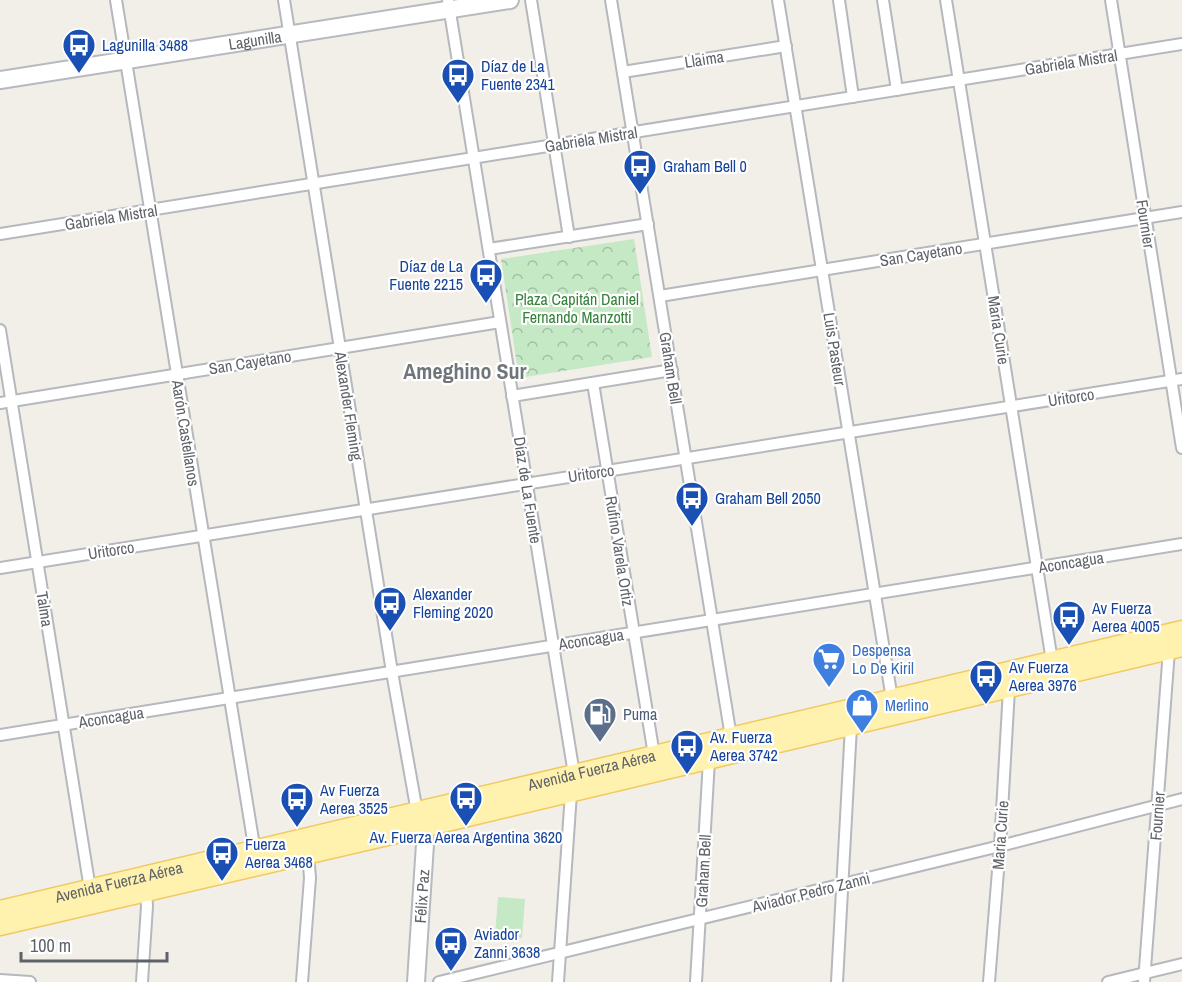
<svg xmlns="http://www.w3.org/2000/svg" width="1182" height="982" font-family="'Archivo Narrow',sans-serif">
	<defs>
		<pattern id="park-crowns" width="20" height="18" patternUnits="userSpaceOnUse" patternTransform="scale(1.5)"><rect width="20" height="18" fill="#c5e8c5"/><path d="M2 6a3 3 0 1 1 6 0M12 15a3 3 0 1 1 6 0" fill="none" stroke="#a3c0a4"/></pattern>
	</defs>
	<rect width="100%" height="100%" fill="#f1efe8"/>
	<polygon fill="url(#park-crowns)" points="634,239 652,357 519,378 501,259"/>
	<polygon fill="#c5e8c5" points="498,897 525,899 522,938 495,936"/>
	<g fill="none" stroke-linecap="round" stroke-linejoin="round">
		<defs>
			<g id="street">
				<polyline points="116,0 255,852"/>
				<polyline points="284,0 392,672 417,812"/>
				<polyline points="448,0 574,774 571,793 558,982"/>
				<polyline points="531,0 569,237"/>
				<polyline points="611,0 731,737"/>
				<polyline points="778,0 892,699"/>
				<polyline points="839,0 853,97"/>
				<polyline points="883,0 897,90"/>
				<polyline points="946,0 1052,661"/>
				<polyline points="1111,0 1182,448"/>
				<polyline points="623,72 786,46"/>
				<polyline points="0,234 1182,44"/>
				<polyline points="489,249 648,224"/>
				<polyline points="660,296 1182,212"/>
				<polyline points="0,330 90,889"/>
				<polyline points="593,383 654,755"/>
				<polyline points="512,396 672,370"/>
				<polyline points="0,403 500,322"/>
				<polyline points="0,568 1182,379"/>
				<polyline points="0,735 1182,544"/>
				<polyline points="0,980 30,982"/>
				<polyline points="142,982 147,906 146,892"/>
				<polyline points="302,982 310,878 308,853"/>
				<polyline points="439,982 1000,846 1182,799"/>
				<polyline points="696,982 709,760"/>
				<polyline points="837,982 851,726"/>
				<polyline points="989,982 1000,846 1009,689"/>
				<polyline points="1108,982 1182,964"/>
				<polyline points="1144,982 1169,650"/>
			</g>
			<g id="secondary">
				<path id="s1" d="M0 80 510 0"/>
				<path id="s2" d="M416 982 425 844 418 816"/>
			</g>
			<g id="primary">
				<path id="s3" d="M0 910 1182 630"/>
				<polyline points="0,926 422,828 1182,647"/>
			</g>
		</defs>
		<use href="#street" stroke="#b5b8bc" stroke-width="14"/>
		<use href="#secondary" stroke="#b6babf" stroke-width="20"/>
		<use href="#primary" stroke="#f2c960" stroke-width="21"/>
		<use href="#street" stroke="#fff" stroke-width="10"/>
		<use href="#secondary" stroke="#fff" stroke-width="16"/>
		<use href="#primary" stroke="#fff2af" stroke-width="18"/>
	</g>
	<defs>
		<symbol id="bus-pin" viewBox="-11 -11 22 30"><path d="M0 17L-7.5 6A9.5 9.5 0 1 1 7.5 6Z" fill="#1a4fb4" stroke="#fff"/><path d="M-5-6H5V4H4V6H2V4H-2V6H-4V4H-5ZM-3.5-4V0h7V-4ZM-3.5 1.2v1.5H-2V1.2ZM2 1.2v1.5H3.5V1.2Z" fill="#fff"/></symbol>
		<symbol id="supermarket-pin" viewBox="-11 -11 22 30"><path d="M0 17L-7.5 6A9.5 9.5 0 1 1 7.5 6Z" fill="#3f7fe0" stroke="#fff"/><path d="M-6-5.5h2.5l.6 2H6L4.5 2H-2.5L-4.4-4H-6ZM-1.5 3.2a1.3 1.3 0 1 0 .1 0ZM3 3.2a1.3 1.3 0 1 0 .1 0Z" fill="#fff"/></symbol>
		<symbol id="shop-pin" viewBox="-11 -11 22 30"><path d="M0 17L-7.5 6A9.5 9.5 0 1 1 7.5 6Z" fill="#3f7fe0" stroke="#fff"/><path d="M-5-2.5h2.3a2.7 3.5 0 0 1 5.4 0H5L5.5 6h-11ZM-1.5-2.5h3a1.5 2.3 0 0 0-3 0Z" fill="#fff"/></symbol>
		<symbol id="fuel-pin" viewBox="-11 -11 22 30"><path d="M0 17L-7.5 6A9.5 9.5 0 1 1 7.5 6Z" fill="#5c6f8a" stroke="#fff"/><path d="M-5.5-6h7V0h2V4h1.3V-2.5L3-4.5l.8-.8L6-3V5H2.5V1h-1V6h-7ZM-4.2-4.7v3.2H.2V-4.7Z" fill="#fff"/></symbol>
	</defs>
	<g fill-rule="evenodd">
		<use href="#bus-pin" x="60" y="26" width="38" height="52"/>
		<use href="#bus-pin" x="439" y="56" width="38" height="52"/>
		<use href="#bus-pin" x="621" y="147" width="38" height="52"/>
		<use href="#bus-pin" x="467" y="256" width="38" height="52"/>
		<use href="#bus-pin" x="673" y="479" width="38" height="52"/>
		<use href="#bus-pin" x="371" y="584" width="38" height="52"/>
		<use href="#bus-pin" x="1050" y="598" width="38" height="52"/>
		<use href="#supermarket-pin" x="810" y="640" width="38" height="52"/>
		<use href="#bus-pin" x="967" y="657" width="38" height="52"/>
		<use href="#shop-pin" x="843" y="686" width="38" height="52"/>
		<use href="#fuel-pin" x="581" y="695" width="38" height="52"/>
		<use href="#bus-pin" x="668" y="727" width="38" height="52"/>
		<use href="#bus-pin" x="447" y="779" width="38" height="52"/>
		<use href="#bus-pin" x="278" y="780" width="38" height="52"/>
		<use href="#bus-pin" x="203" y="834" width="38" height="52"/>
		<use href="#bus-pin" x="432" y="924" width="38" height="52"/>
	</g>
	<g text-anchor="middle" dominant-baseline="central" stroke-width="4.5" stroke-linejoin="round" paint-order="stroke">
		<g font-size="16" fill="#5f6368" stroke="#fff">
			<text stroke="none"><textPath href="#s1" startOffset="258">Lagunilla</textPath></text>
			<text transform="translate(704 59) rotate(-9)">Llaima</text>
			<text transform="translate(1071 62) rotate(-9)">Gabriela Mistral</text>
			<text transform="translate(591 139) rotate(-9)">Gabriela Mistral</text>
			<text transform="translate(111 217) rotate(-9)">Gabriela Mistral</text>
			<text transform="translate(1146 224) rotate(81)">Fournier</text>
			<text transform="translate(921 254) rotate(-9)">San Cayetano</text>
			<text transform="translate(999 330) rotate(81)">Maria Curie</text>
			<text transform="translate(835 349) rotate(81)">Luis Pasteur</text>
			<text transform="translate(250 362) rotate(-9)">San Cayetano</text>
			<text transform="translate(671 368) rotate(81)">Graham Bell</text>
			<text transform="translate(1071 397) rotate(-9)">Uritorco</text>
			<text transform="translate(349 406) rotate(81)">Alexander Fleming</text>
			<text transform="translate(186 433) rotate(81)">Aarón Castellanos</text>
			<text transform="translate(591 473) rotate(-9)">Uritorco</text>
			<text transform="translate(528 490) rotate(81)">Díaz de La Fuente</text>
			<text transform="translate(111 550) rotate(-9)">Uritorco</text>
			<text transform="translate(620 551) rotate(81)">Rufino Varela Ortiz</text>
			<text transform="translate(1071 562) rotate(-9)">Aconcagua</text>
			<text transform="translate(45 609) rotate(81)">Talma</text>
			<text transform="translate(591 639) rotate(-9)">Aconcagua</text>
			<text transform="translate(111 717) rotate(-9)">Aconcagua</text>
			<text stroke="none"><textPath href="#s3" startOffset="608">Avenida Fuerza Aérea</textPath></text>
			<text transform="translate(1157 816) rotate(-86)">Fournier</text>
			<text transform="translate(1000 835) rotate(-86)">Maria Curie</text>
			<text transform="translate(703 871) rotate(-87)">Graham Bell</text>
			<text stroke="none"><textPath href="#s3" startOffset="122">Avenida Fuerza Aérea</textPath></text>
			<text transform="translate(811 892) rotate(-14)">Aviador Pedro Zanni</text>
			<text stroke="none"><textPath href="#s2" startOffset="86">Félix Paz</textPath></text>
		</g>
		<g font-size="16" fill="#164399" stroke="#fff" text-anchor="start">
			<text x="102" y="45">Lagunilla 3488</text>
			<text x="481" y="66">Díaz de La<tspan x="481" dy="18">Fuente 2341</tspan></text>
			<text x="663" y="166">Graham Bell 0</text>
			<text x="463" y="266" text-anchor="end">Díaz de La<tspan x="463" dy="18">Fuente 2215</tspan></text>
			<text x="715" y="498">Graham Bell 2050</text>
			<text x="413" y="594">Alexander<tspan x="413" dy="18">Fleming 2020</tspan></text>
			<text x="1092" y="608">Av Fuerza<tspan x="1092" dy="18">Aerea 4005</tspan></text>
			<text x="1009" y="667">Av Fuerza<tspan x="1009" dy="18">Aerea 3976</tspan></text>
			<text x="710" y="737">Av. Fuerza<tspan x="710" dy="18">Aerea 3742</tspan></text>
			<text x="320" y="790">Av Fuerza<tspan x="320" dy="18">Aerea 3525</tspan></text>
			<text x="466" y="837" text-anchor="middle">Av. Fuerza Aerea Argentina 3620</text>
			<text x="245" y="844">Fuerza<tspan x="245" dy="18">Aerea 3468</tspan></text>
			<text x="474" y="934">Aviador<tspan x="474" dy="18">Zanni 3638</tspan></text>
		</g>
		<g font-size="16" fill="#348238" stroke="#fff">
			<text x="577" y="299">Plaza Capitán Daniel<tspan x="577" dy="18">Fernando Manzotti</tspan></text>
		</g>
		<g font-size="16" fill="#366cbe" stroke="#fff" text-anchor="start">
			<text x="852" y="650">Despensa<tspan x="852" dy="18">Lo De Kiril</tspan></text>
			<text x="885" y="705">Merlino</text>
		</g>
		<g font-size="16" fill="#4e5e75" stroke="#fff" text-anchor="start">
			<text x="623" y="714">Puma</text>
		</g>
		<g font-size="22" font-weight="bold" fill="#70757a" stroke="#fff">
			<text x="465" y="371">Ameghino Sur</text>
		</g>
	</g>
	<path d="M21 952v9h146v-9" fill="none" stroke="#5f6368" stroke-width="3"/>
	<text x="30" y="952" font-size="18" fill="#5f6368" stroke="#ffffff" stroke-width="4.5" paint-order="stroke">100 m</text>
</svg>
